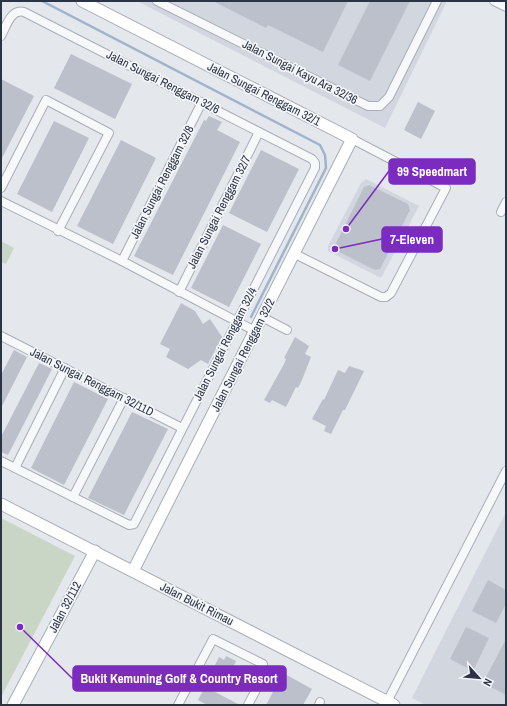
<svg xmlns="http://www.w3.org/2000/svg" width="507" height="706" font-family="'Archivo Narrow',sans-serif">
	<rect width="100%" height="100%" fill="#e4e7ec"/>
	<g fill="#d2d6de">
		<polygon points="137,1 447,1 385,128"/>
		<polygon points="366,179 419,206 381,278 328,251 328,246 361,183"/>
		<polygon points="506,512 506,705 426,705 412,698"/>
	</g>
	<g fill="#c9d6c5">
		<polygon points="1,241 14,248 6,264 1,262"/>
		<polygon points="1,518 75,556 1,697"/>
	</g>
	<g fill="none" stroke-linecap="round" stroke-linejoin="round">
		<polyline stroke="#9fb4cc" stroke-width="2.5" points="42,1 320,145 325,155 326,168 251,317"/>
	</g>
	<g fill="#bbc0ca">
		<polygon points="213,1 348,1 323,52 268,25 266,28"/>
		<polygon points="370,1 410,1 370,81 338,65"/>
		<polygon points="71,54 132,84 115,119 54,88"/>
		<polygon points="1,79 34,96 1,160"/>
		<polygon points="418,102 435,111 421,139 404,130"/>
		<polygon points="209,116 222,122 217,130 240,142 173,275 134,256 204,120 206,121"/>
		<polygon points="54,121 89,138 52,212 17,194"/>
		<polygon points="121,140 156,158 113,244 77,226"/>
		<polygon points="261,150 299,169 267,232 229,213"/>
		<polygon points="369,185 408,204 410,210 380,269 375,270 337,251 335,245 364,187"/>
		<polygon points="223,225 261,244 229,307 191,288"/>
		<polygon points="181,303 195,311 203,324 210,319 222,337 208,364 201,360 188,369 166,357 170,349 160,344"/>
		<polygon points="295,337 309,346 305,354 311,357 302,380 298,388 296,387 286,407 272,400 270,403 264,400 284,364 286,359 284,358"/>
		<polygon points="14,350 27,357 1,408 1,375"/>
		<polygon points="39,363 52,369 8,455 1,452 1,437"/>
		<polygon points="349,366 364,371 345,410 343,410 331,434 324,431 326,426 312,419 323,399 324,400 338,370 345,373"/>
		<polygon points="74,382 108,399 64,485 31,468"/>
		<polygon points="132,412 168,429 124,515 88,498"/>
		<polygon points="488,580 506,590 506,604 496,623 472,611"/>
		<polygon points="466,627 489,638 473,671 450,659"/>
		<polygon points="506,639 506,695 483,683"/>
		<polygon points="226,656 236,661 234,665 252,674 243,691 214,676 216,673 212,671 219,657 224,660"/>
		<polygon points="283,673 312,689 303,705 266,705"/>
		<polygon points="205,687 217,693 240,705 207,705 198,700"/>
	</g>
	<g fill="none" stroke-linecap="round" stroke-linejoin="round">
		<defs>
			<g id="street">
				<polyline points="157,1 368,106 380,106 389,97 437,1"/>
				<polyline points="494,1 506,7"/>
				<path d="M1 36C6 27 11 8 24 12L312 159 315 163V168L134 524 129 525 1 461"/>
				<polyline points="1,188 46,100 109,133 58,231"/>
				<polyline points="1,201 122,261 255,331"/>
				<polyline points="501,212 506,202"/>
				<polyline points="295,254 381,297 386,297 391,293 446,188 352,139"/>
				<polyline points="122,261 202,102"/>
				<polyline points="179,292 259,132"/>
				<polyline points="262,317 287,330"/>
				<polyline points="1,336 182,428"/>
				<polyline points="15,468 65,368"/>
				<polyline points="73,497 124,398"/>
				<polyline points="387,702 506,471"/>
				<polyline points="178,705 213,639 263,664 265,673 248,705"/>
				<polyline points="319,705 320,702"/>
			</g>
			<g id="secondary">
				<polyline points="82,1 352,139 133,571"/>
				<polyline points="1,504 394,705"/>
				<polyline points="13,705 95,551"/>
			</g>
		</defs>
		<use href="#street" stroke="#a9aeb7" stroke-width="10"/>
		<use href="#secondary" stroke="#a9aeb7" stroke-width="13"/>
		<use href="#street" stroke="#f7f8fa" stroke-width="8"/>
		<use href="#secondary" stroke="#fff" stroke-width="11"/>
	</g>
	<g text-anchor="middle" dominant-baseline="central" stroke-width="3.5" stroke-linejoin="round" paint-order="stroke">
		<g font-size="12" fill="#2b3445" stroke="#f4f6f9">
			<text transform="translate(300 72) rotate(27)">Jalan Sungai Kayu Ara 32/36</text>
			<text transform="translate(163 82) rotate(27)">Jalan Sungai Renggam 32/6</text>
			<text transform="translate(264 94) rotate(27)">Jalan Sungai Renggam 32/1</text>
			<text transform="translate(162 182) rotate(-63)">Jalan Sungai Renggam 32/8</text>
			<text transform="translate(219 212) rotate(-63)">Jalan Sungai Renggam 32/7</text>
			<text transform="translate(225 344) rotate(-63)">Jalan Sungai Renggam 32/4</text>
			<text transform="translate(243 355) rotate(-63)">Jalan Sungai Renggam 32/2</text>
			<text transform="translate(92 382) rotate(27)">Jalan Sungai Renggam 32/11D</text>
			<text transform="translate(197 604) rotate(27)">Jalan Bukit Rimau</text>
			<text transform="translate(65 607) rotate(-62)">Jalan 32/112</text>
		</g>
	</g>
	<path fill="none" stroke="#7b2cbf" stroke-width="1.5" d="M346 229L389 171M335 249L382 239M20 627L73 679"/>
	<g fill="#7b2cbf" stroke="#f4f6f9" stroke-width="1.5">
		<circle cx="346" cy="229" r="4"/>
		<circle cx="335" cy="249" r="4"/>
		<circle cx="20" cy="627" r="4"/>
	</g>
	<g fill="#7b2cbf" stroke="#7b2cbf" stroke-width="1.5">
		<rect x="389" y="159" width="86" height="25" rx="4"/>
		<rect x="382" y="227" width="60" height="25" rx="4"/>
		<rect x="73" y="666" width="213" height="25" rx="4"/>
	</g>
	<g font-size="13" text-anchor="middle" font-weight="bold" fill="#fff">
		<text x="432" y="176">99 Speedmart</text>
		<text x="412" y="244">7-Eleven</text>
		<text x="179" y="683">Bukit Kemuning Golf &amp; Country Resort</text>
	</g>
	<rect width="507" height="706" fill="none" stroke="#2b3445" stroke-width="4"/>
	<g transform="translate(479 678) rotate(117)" stroke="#f4f6f9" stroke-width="3" paint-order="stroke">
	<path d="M0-3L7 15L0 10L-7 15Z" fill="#2b3445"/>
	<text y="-6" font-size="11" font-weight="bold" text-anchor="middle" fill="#2b3445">N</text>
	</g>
</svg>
